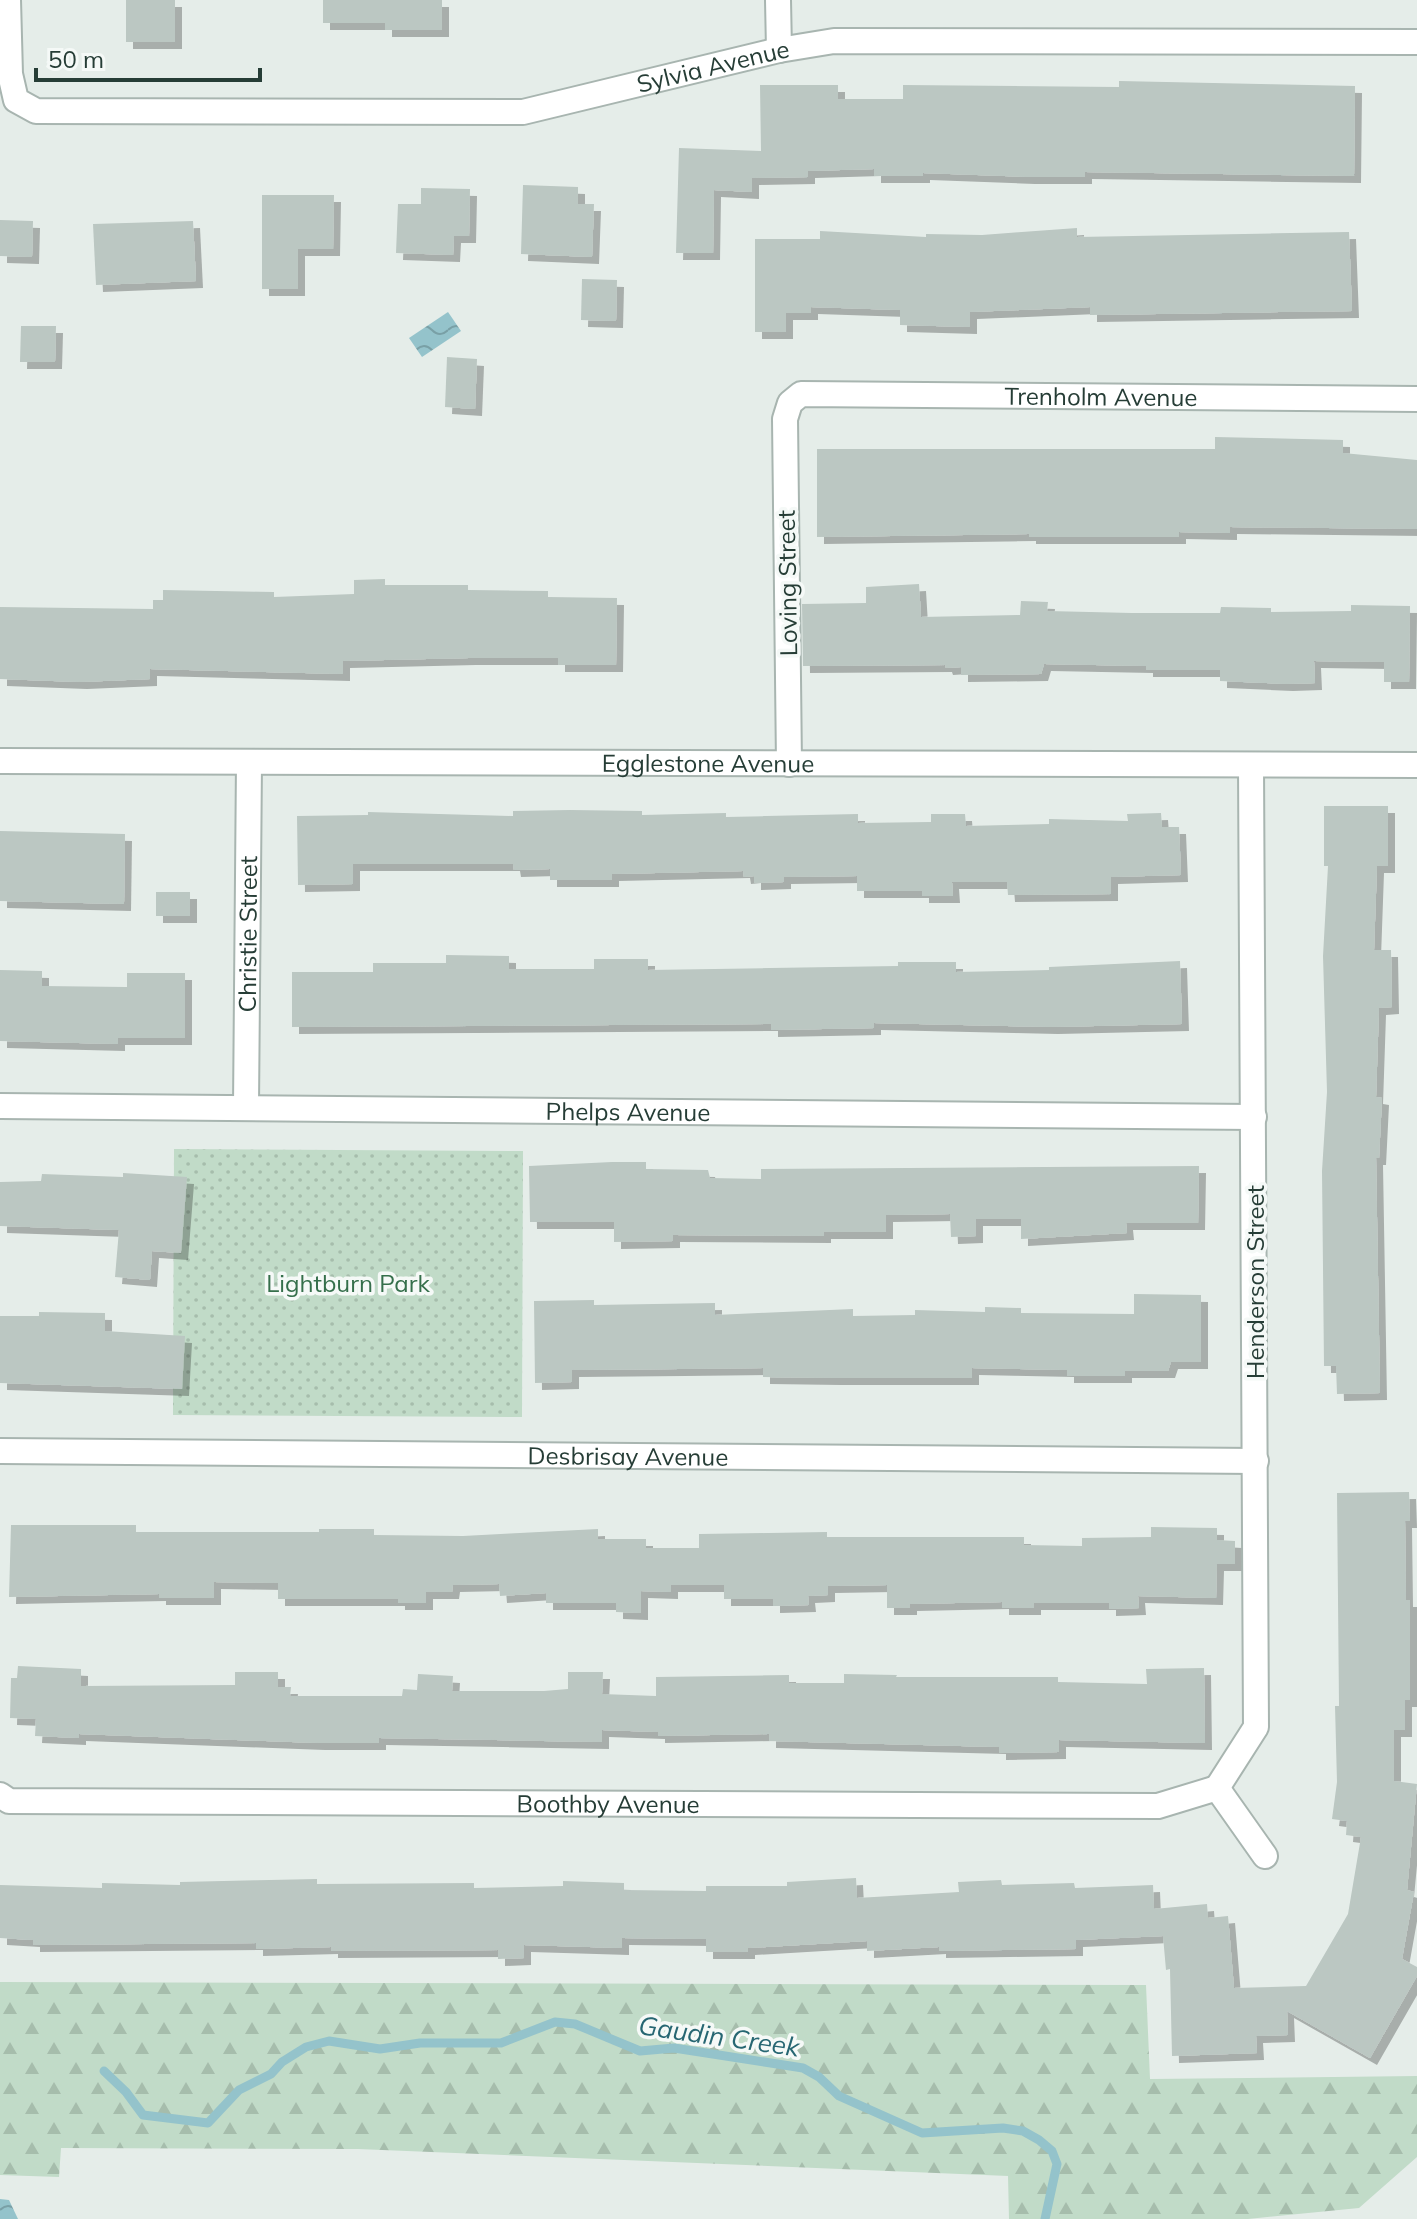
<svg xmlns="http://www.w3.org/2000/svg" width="1417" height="2219" font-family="Mulish,sans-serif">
	<defs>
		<pattern id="forest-firs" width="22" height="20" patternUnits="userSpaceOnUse" patternTransform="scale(2)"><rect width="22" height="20" fill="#c1dbc8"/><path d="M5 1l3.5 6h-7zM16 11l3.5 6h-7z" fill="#a6bdac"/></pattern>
		<pattern id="park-dots" width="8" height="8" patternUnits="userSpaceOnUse" patternTransform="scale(2)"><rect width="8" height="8" fill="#c1dbc8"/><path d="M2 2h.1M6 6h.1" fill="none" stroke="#a6bdac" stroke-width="1.8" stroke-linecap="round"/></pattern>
		<pattern id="water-waves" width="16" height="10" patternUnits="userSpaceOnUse" patternTransform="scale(2)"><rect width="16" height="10" fill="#94c3cb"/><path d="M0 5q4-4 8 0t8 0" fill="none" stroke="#79a0a6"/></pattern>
		<filter id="shadow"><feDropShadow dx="7" dy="7" stdDeviation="0" flood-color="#0004"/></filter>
	</defs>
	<rect width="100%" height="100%" fill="#e5ede9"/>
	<polygon fill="url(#forest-firs)" points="0,1982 1146,1985 1150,2079 1417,2076 1417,2157 1359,2208 1248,2219 1009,2219 1008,2176 358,2149 61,2148 59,2177 0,2175"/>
	<polygon fill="url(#park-dots)" points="174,1149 523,1151 522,1417 173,1415"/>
	<g fill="url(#water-waves)">
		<polygon points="448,312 461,331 422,357 409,338"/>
		<polygon points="0,2199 9,2200 18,2219 0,2219"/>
	</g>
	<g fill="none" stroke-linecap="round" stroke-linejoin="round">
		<polyline stroke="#94c3cb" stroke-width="9" points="104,2071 126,2092 143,2115 208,2123 239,2090 271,2074 282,2062 306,2047 329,2041 380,2049 420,2043 501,2043 555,2022 575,2024 640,2051 674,2048 803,2068 819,2077 839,2096 922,2133 1003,2128 1023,2131 1039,2140 1052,2151 1057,2164 1045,2219"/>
	</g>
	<g fill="#bbc7c2" filter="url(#shadow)">
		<rect x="126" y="0" width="49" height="42"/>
		<polygon points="323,0 442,0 442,30 385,30 385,23 323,23"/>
		<polygon points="1119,81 1355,86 1354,176 1085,172 1085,177 1028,177 923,173 923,176 874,176 874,169 808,171 808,177 752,178 752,192 714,190 713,253 676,253 679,148 761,151 760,85 838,85 838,99 903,99 903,85 1119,87"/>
		<polygon points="523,185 578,187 578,204 594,204 592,257 521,254"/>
		<polygon points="421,188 470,189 469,236 454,236 453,255 396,253 398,204 421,204"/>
		<polygon points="262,195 334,195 333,249 298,249 298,289 262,289"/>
		<polygon points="0,220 33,221 32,257 0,256"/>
		<polygon points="193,221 196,281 96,285 93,224"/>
		<polygon points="1077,228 1077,237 1349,232 1352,311 1090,315 1090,307 970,312 970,327 900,325 900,310 811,307 811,313 786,313 786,332 755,332 755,239 820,239 820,231 926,237 926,234 982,235"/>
		<polygon points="582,279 617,280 616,321 581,320"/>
		<polygon points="21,326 56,326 55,362 20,362"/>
		<polygon points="447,357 477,359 475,409 445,407"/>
		<polygon points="1215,437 1343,440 1343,453 1417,460 1417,529 1230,527 1230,533 1179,532 1179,537 1029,537 1029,534 817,537 817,449 1215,449"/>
		<polygon points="385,579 385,585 468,585 468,590 548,591 548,597 617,598 616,665 558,665 558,658 469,658 343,661 343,674 150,669 150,679 80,682 0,679 0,607 153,609 153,600 163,600 163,590 274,592 274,597 354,594 354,580"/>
		<polygon points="919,584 921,617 1020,615 1021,601 1048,602 1047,611 1132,613 1220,613 1221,607 1271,608 1271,612 1351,611 1351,605 1410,606 1409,682 1384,682 1384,662 1314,661 1315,683 1286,684 1220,681 1220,670 1146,670 1146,666 1044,664 1041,674 961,675 961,667 946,668 945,665 803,666 802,604 866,603 866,587"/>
		<polygon points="1324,806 1388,806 1388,866 1377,866 1374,950 1391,950 1392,1007 1379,1008 1376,1097 1382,1098 1379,1158 1376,1158 1380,1393 1337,1394 1336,1366 1324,1366 1322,1171 1327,1092 1323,956 1328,866 1324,866"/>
		<polygon points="570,810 642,811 642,815 726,813 726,817 858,814 858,823 931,822 931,814 965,814 966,826 1049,824 1049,819 1128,821 1127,814 1161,813 1162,827 1179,827 1181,875 1111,877 1111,894 1008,895 1007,882 952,882 953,896 922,896 922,891 857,891 857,876 784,877 784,882 754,883 754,876 744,877 743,871 612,874 612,880 550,880 550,869 514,870 513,864 353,864 353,884 298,885 297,816 368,815 368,812 513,816 513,811"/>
		<polygon points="0,831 125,834 124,904 0,901"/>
		<rect x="156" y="892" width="34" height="24"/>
		<polygon points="446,955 509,956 509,969 594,969 594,959 648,959 648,970 898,966 898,962 956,962 956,972 1049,970 1049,967 1180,961 1182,1024 1051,1027 874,1023 874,1028 771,1030 771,1024 292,1027 292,972 373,972 373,963 446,963"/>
		<polygon points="0,970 42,971 42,986 127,987 127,973 185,973 185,1038 118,1038 118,1044 0,1041"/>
		<polygon points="612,1162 646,1162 646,1169 708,1170 710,1178 761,1179 761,1169 1199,1166 1198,1223 1126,1223 1127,1233 1021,1239 1021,1219 976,1219 976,1236 951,1237 950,1214 886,1215 886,1232 824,1232 824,1236 673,1235 673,1241 614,1242 614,1222 530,1222 529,1166"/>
		<polygon points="123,1173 187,1177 181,1253 152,1251 150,1280 115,1277 119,1230 0,1226 0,1182 41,1181 42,1174 123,1177"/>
		<polygon points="1134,1294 1201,1295 1201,1362 1171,1362 1168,1371 1125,1371 1125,1376 1067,1376 1067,1370 972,1368 972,1378 834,1378 763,1377 763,1368 678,1369 572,1370 572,1382 535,1383 534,1301 594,1300 594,1305 715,1303 715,1315 853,1309 853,1316 915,1315 915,1310 985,1312 985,1307 1021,1308 1021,1313 1134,1314"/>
		<polygon points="39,1312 105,1313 105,1331 185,1336 182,1389 0,1383 0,1316 39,1316"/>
		<polygon points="1409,1492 1410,1521 1405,1521 1406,1600 1410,1600 1410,1700 1405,1700 1405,1730 1394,1730 1394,1781 1417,1784 1407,1890 1414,1892 1402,1959 1417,1967 1417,1976 1370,2058 1287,2011 1288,2035 1256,2036 1257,2053 1172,2056 1170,1969 1166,1970 1163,1936 1076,1940 1076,1949 939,1951 939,1947 867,1951 867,1941 748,1948 748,1952 706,1952 706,1939 622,1938 622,1948 524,1945 524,1958 498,1959 498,1950 331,1951 331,1947 256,1949 256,1943 33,1945 33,1940 0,1938 0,1885 102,1888 102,1883 180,1885 180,1882 317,1879 317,1884 474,1883 474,1888 563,1886 563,1881 624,1883 624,1890 706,1891 706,1886 787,1886 787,1882 856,1878 857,1898 959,1892 958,1882 1001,1880 1002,1885 1074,1883 1075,1888 1153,1885 1154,1909 1207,1904 1208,1918 1228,1916 1234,1988 1306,1986 1348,1914 1361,1837 1346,1835 1347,1821 1332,1819 1337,1782 1335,1706 1339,1706 1337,1493"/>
		<polygon points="11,1525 136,1525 136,1532 319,1532 319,1529 374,1529 374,1535 463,1536 598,1529 598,1539 646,1539 646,1548 699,1548 699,1534 827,1532 827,1537 1024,1537 1024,1545 1082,1546 1082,1538 1151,1537 1151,1527 1217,1528 1217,1540 1235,1541 1235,1564 1217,1564 1216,1598 1138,1596 1139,1608 1109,1609 1109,1603 1034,1603 1034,1608 1002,1608 1002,1602 910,1604 910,1608 887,1608 887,1585 828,1586 828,1595 808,1596 809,1605 773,1606 773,1599 724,1599 724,1585 671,1585 671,1592 641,1591 641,1613 616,1612 616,1603 546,1603 546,1593 500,1596 499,1584 453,1585 452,1592 426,1592 426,1603 398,1603 398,1599 278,1599 278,1583 214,1582 214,1598 159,1598 159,1594 9,1597"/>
		<polygon points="18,1666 81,1669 81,1686 235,1685 235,1672 278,1672 278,1687 291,1687 290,1696 402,1696 403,1689 417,1690 418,1674 453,1676 452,1691 544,1691 568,1689 568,1672 603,1672 602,1694 656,1696 656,1677 789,1675 789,1683 844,1683 844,1674 897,1675 896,1677 1058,1677 1058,1682 1147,1684 1146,1669 1204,1668 1205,1743 1059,1740 1059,1752 999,1753 999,1747 769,1741 769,1734 658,1736 658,1732 602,1730 602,1742 379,1738 379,1743 318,1743 79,1734 79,1738 35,1736 36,1719 10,1718 11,1678 17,1678"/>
	</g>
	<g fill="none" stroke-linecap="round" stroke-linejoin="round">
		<defs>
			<g id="minor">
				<path id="s1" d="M8 0 10 74 16 100 36 111 523 112 779 50 834 41 1417 42"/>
				<polyline points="778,0 779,50"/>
				<path id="s2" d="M0 761 1417 765"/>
				<path id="s3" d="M789 764 785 419 790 403 801 394 1417 399"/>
				<path id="s4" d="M0 1106 1254 1117"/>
				<path id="s5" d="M246 1106 249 762"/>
				<path id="s6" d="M0 1451 1256 1461"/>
				<polyline points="1217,1788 1256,1727 1251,765"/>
				<polyline points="1217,1788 1265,1856"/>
				<path id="s7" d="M0 1795 9 1801 1158 1806 1217 1788"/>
			</g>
		</defs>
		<use href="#minor" stroke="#a8b5b0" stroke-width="28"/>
		<use href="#minor" stroke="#fff" stroke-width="24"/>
	</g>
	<g text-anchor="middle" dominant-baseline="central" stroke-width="7" stroke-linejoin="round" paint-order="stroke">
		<g font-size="24" fill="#263d36" stroke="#f5f9f7">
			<text stroke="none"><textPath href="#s1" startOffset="806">Sylvia Avenue</textPath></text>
			<text stroke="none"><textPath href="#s3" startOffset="676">Trenholm Avenue</textPath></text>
			<text transform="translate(787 583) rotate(-91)">Loving Street</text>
			<text stroke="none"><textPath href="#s2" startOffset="708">Egglestone Avenue</textPath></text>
			<text stroke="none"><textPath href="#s5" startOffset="172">Christie Street</textPath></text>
			<text stroke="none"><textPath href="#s4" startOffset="628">Phelps Avenue</textPath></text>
			<text transform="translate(1255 1282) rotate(-90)">Henderson Street</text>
			<text stroke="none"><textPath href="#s6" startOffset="628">Desbrisay Avenue</textPath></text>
			<text stroke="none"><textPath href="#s7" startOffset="610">Boothby Avenue</textPath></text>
		</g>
		<g font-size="24" fill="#356f4b" stroke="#f5f9f7">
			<text x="348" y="1283">Lightburn Park</text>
		</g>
		<g font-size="26" font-style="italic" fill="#266672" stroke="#f5f9f7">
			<text transform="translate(719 2036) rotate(8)">Gaudin Creek</text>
		</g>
	</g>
	<path d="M36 68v12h224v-12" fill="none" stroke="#263d36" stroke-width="4"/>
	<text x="48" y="68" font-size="24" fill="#263d36" stroke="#f5f9f7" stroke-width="6" paint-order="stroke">50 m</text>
</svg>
